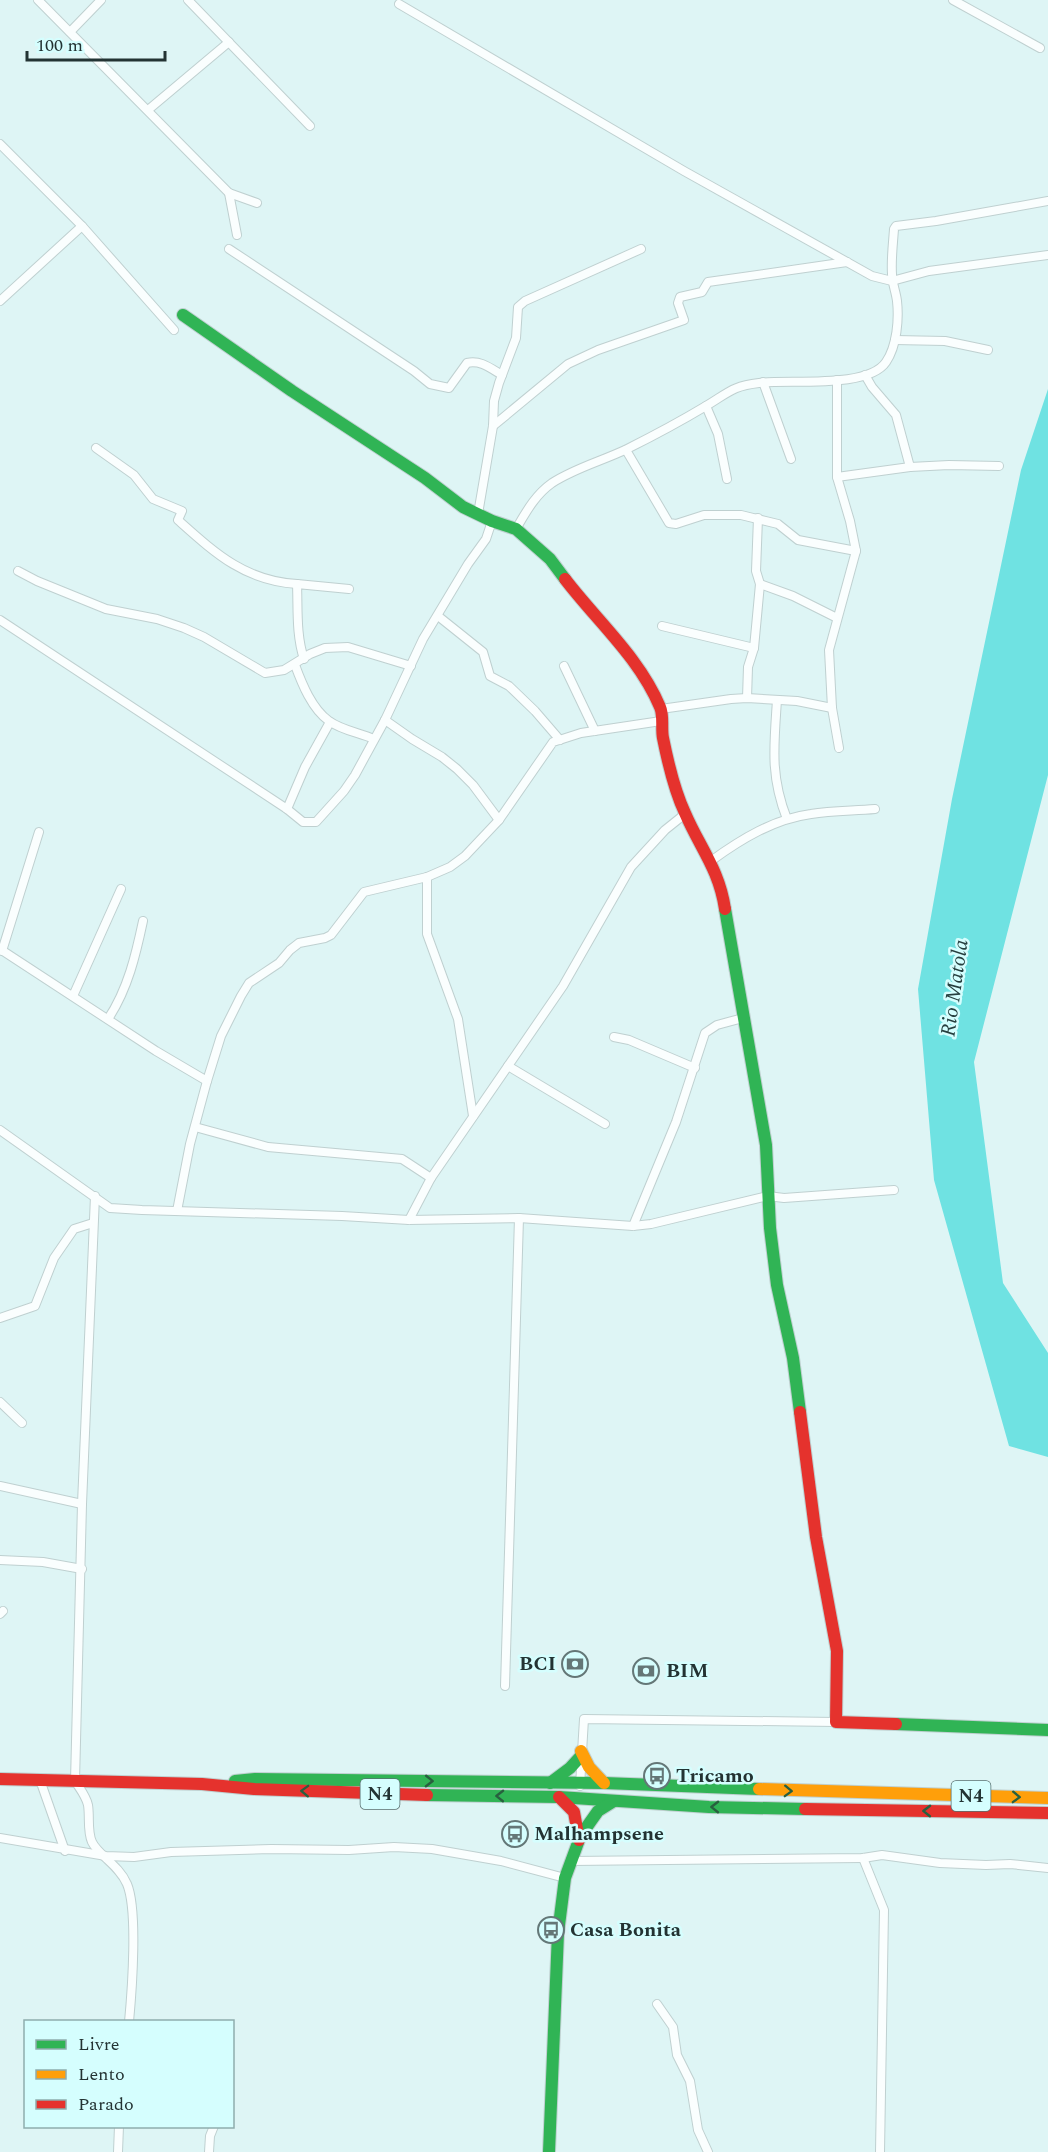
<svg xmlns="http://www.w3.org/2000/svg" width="1048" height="2152" font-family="Spectral,serif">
	<rect width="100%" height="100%" fill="#def5f5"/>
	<polygon fill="#6fe2e2" points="1048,389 1048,775 974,1062 1003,1283 1048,1353 1048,1457 1009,1446 934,1180 918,989 952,799 1021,470"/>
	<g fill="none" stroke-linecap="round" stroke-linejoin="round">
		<defs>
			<g id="street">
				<polyline points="38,0 229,193 257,203"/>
				<polyline points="188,0 310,126"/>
				<polyline points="953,0 1040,48"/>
				<polyline points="399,4 684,171 872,276 892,281 929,271 1048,255"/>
				<polyline points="70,32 101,0"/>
				<polyline points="148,110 229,42"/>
				<polyline points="0,144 82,226 174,330"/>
				<polyline points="229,193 237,235"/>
				<path d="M229 249 414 371 430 384 449 388 467 363C481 360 490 368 502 375"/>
				<polyline points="0,301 82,226"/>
				<polyline points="895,340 945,341 988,350"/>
				<polyline points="865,375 872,387 896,415 910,467"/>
				<polyline points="837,380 837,477 850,521 856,551 829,650 832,708 839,748"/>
				<polyline points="763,382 791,459"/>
				<polyline points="706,406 718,434 727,479"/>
				<polyline points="493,426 568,364 598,350 684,320 678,303 680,297 702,292 708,282 847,262"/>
				<path d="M96 448 134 475 153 499 182 511 178 520C215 553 245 581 297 584"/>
				<polyline points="626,450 669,523 676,524 704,515 741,515 778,524 798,540 856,551"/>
				<polyline points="837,477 910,467 949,465 999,466"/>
				<polyline points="478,514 493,426 494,401 499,383 516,338 518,307 525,301 641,249"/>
				<path d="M516 529C526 512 535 495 552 483 575 468 602 461 627 449 653 436 681 421 706 406 728 393 732 386 759 383 789 379 868 389 886 362 897 346 899 319 897 301 896 292 892 283 892 274 891 259 893 244 894 229L896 226 936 221 1048 201"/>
				<polyline points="18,571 37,581 106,609 157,619 184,628 204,637 265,673 284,670 310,654 325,648 348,647 411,666"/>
				<polyline points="760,584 793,596 837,618"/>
				<polyline points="438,616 483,652 490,676 509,686 535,711 560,740"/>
				<polyline points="0,620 287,809 303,822 316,822 344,791 355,775 385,720 423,639 468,564 486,539 492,521"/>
				<polyline points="662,626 754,648"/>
				<path d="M304 659C296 635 298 609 297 584L349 589"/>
				<path d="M295 665C302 684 312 709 329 721 341 730 360 733 374 739"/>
				<polyline points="564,666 595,731"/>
				<polyline points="747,698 748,667 754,648 760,584 756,571 758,518"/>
				<path d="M777 700C774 746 770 776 787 819"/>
				<polyline points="661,709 731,699 747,698 797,701 832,708"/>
				<polyline points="385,720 412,739 442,757 457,769 473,785 499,820"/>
				<polyline points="287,809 305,767 330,722"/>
				<path d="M711 861C741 839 774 819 811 814 832 810 854 811 875 809"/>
				<polyline points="427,877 427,934 458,1019 473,1116"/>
				<polyline points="0,949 156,1051 207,1081"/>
				<polyline points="2,951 39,832"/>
				<polyline points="73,996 121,889"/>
				<path d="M108 1019C128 989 136 954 143 921"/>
				<polyline points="614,1037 629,1040 695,1068"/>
				<polyline points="508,1066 605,1124"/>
				<polyline points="195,1127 268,1147 402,1159 431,1178"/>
				<polyline points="0,1130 110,1208 142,1210 342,1216 409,1220 519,1218 633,1226 651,1224 768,1196 784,1198 894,1190"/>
				<path d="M95 1196 82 1504 75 1781C80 1789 86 1796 88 1805 90 1817 87 1831 92 1842 98 1855 119 1865 127 1884 138 1910 132 1990 129 2022"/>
				<polyline points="177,1211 190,1144 207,1081 221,1036 241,996 249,983 279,963 290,950 299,943 325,938 331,935 364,892 427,877 450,867 465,856 499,820 553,742 581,733 661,721"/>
				<polyline points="409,1220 431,1178 563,986 631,867 665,830 685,814"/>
				<polyline points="633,1226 676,1122 705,1033 717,1025 743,1018"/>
				<polyline points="0,1318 35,1306 54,1258 74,1229 93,1223"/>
				<polyline points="0,1402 22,1423"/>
				<polyline points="0,1486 82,1504"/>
				<polyline points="0,1560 43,1562 82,1569"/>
				<polyline points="0,1614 3,1611"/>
				<polyline points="505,1686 519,1218"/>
				<polyline points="40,1780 65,1851"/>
				<polyline points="580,1786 584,1719 836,1722"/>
				<polyline points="0,1838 106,1856 134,1857 171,1852 271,1849 349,1850 394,1847 432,1849 501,1861 565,1878"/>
				<polyline points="863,1858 884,1910 880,2152"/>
				<polyline points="571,1861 863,1858 882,1855 940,1863 986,1865 1010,1864 1048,1868"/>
				<polyline points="657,2004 673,2027 677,2055 690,2081 698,2130 708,2152"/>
				<polyline points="118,2152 119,2126"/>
				<polyline points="209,2152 210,2136 214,2126"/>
			</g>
			<g id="fast">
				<polyline points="183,315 292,391 425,478 463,507 492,521 516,529 550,559 565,579"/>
				<polyline points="725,909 766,1145 770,1228 777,1285 793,1358 800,1412"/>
				<polyline points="896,1724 1048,1730"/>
				<polyline points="235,1781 255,1779 604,1783 759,1789"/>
				<polyline points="550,1783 570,1768 581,1756"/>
				<polyline points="427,1795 559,1797 709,1807 805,1809"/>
				<polyline points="549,2152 558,1933 565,1878 579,1840 586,1828 598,1811 614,1801"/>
			</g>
			<g id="slow">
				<polyline points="581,1751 589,1767 604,1783"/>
				<polyline points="759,1789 1048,1798"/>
			</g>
			<g id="jam">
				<path d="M565 579C597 621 639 657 660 707 664 716 661 728 663 738 668 763 674 790 685 813 700 848 719 869 725 909"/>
				<polyline points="800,1412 816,1537 837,1651 836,1722 896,1724"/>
				<polyline points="0,1779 202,1784 254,1789 427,1795"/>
				<polyline points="559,1797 574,1812 579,1840"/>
				<polyline points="805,1809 1048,1813"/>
			</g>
		</defs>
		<use href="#street" stroke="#bfd0d0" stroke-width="10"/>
		<use href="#fast" stroke="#bfd0d0" stroke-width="14"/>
		<use href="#slow" stroke="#bfd0d0" stroke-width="14"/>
		<use href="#jam" stroke="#bfd0d0" stroke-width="14"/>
		<use href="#street" stroke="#fafefe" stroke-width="8"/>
		<use href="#fast" stroke="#30b455" stroke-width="12"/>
		<use href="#slow" stroke="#ff9f0a" stroke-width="12"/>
		<use href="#jam" stroke="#e5322d" stroke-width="12"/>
	</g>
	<defs><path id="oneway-chevron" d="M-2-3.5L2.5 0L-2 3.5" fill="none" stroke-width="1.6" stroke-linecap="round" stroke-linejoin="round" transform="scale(1.5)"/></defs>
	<g stroke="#28603f">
		<use href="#oneway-chevron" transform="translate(429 1781) rotate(1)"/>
		<use href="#oneway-chevron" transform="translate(305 1791) rotate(-178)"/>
		<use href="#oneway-chevron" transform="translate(788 1791) rotate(2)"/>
		<use href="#oneway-chevron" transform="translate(500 1796) rotate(-179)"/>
		<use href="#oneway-chevron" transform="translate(1016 1797) rotate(2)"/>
		<use href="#oneway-chevron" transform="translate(715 1807) rotate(-179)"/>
		<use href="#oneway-chevron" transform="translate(927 1811) rotate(-179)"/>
	</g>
	<defs>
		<symbol id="bank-ring" viewBox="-11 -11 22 22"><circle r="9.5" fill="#d5fefe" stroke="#647777" stroke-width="1.5"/><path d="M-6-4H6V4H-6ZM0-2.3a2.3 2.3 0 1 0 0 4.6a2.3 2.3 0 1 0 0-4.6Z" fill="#647777"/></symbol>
		<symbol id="bus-ring" viewBox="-11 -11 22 22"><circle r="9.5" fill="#d5fefe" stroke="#647777" stroke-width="1.5"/><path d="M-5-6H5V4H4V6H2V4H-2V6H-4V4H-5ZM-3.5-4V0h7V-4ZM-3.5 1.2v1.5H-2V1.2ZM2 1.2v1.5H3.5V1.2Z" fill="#647777"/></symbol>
	</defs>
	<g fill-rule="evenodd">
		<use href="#bank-ring" x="560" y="1649" width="30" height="30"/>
		<use href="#bank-ring" x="631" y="1656" width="30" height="30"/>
		<use href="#bus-ring" x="642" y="1761" width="30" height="30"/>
		<use href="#bus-ring" x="500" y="1819" width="30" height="30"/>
		<use href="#bus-ring" x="536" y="1915" width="30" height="30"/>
	</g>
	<g text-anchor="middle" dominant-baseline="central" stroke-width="5" stroke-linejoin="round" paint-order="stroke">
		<g fill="#d5fefe" stroke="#587070" stroke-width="1.5">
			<rect x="360.5" y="1779" width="39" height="30" rx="4.5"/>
			<rect x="951.5" y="1781" width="39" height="30" rx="4.5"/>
		</g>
		<g font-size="18" font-weight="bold" fill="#233333">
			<text x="380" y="1794">N4</text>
			<text x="971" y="1796">N4</text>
		</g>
		<g font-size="20" font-weight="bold" fill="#233333" stroke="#d5fefe" text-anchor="start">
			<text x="556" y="1664" text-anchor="end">BCI</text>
			<text x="666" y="1671">BIM</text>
			<text x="676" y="1776">Tricamo</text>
			<text x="534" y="1834">Malhampsene</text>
			<text x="570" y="1930">Casa Bonita</text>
		</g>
		<g font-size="21" font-style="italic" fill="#263f3f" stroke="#d5fefe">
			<text transform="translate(955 988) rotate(-82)">Rio Matola</text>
		</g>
	</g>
	<rect x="24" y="2020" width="210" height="108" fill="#d5fefe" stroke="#8eadad" stroke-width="1.5"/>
	<rect x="36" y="2040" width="30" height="9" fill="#30b455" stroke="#8eadad" stroke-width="1.5"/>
	<text x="78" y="2050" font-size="18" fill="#233333">Livre</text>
	<rect x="36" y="2070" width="30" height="9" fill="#ff9f0a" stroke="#8eadad" stroke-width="1.5"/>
	<text x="78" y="2080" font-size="18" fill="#233333">Lento</text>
	<rect x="36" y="2100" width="30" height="9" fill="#e5322d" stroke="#8eadad" stroke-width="1.5"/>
	<text x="78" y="2110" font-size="18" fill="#233333">Parado</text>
	<path d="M27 51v9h138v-9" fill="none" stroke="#233333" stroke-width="3"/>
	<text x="36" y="51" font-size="18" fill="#233333" stroke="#d5fefe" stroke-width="4.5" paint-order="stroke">100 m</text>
</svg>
